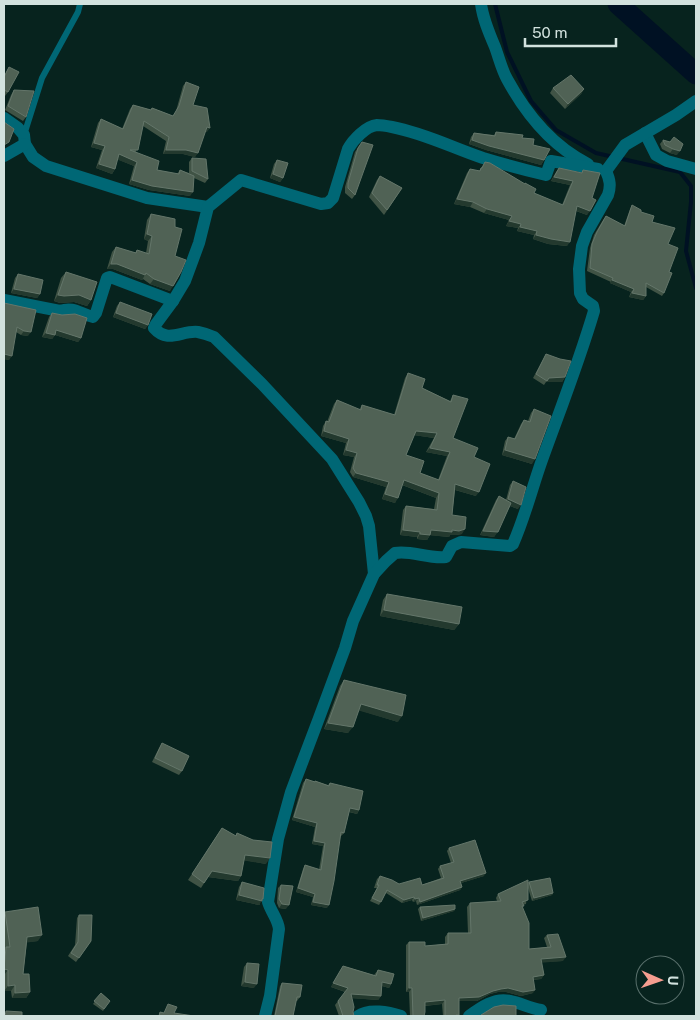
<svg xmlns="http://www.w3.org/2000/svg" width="700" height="1020" font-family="'Public Sans',sans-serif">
	<rect width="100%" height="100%" fill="#07231e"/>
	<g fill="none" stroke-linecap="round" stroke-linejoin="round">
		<polyline stroke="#001123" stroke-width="4" points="495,4 507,52 531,101 556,130 596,153 680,172 691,186 691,202 686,251 696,288"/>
		<polyline stroke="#001123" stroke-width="21" points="618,4 696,74"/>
		<polyline stroke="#006775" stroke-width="6" points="24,135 42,78 78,12 80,4"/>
		<g stroke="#006775" stroke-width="12">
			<path d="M481 4C483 19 489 33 495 47 499 58 502 70 507 79 526 114 552 146 588 164"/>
			<polyline points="4,118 18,128 24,135 25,144 33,157 46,166 147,198 208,207"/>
			<polyline points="645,133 656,155 667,161 696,169"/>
			<polyline points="4,156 25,144"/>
			<polyline points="606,171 625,145 676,115 696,101"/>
			<path d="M4 300 60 311C74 306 80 314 93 317L96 313 107 278 110 277 173 301"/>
			<path d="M374 574 369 526 366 516 359 502 332 459 262 384 214 337C209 335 203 333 198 332 182 330 168 344 154 328L156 324 173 301 185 281 199 243 208 207 241 180 321 204 328 203 333 198 348 149C353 140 366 126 377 125 382 125 387 126 392 127 424 133 453 148 483 158 503 164 525 170 546 175L551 161 598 169"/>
			<path d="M265 1016 270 996 279 929C278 919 271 912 268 902L278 839 291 792 319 718 345 648 353 621 374 574 386 561 395 553C411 550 428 559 446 557L452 546 461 542 510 546 513 544C525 517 532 488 542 460 560 410 579 362 594 311L593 306 583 299 580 293 579 269 582 246 587 232 608 195C611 186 610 180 606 171"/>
			<path d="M358 1016C369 1008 389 1012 401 1016"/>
			<path d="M469 1016C480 1008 495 997 510 1001 520 1003 530 1008 541 1010"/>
		</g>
	</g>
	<g fill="#405345" fill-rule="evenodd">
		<polygon points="9,67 8,92 5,96 4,96 4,76"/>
		<polygon points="186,82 193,105 207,132 205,132 195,157 183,154 163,154 166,141 143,126 136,152 157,170 177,174 180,170 189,173 189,162 192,158 208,179 205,183 194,178 190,196 149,190 129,184 134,166 117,159 115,169 112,174 96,168 102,150 91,147 98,123 101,119 122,129 130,109 133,105 151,110 152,108 173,116 176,111 183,86"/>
		<polygon points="553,88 584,89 581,94 565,109 550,93"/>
		<polygon points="14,90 26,117 23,121 5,110 11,95"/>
		<polygon points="496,132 522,138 533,145 544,160 541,165 486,150 469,144 471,137 474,133 494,135"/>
		<polygon points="663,140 670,142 677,155 670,153 662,149 660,144"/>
		<polygon points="362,142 355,195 352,199 345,193 345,187 355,152"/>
		<polygon points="277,160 283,178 280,182 270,178 274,164"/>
		<polygon points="485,162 534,193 562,205 570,185 551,181 556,172 559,168 581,173 583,170 592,198 587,215 576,211 567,246 548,244 533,239 534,235 517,231 518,228 506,226 509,220 484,213 470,207 454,204 467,173 470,169 479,171"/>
		<polygon points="380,176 402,188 384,215 369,197 377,180"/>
		<polygon points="632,205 652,222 668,244 669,272 664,293 662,296 646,287 646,296 643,300 629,297 631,292 610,283 611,282 587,271 590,248 594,235 603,220 606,216 624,226 630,209"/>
		<polygon points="151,214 175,256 170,291 150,284 143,279 142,280 113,269 107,269 112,252 116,247 135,253 137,250 146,253 148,241 144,239 147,220"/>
		<polygon points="66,272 91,300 87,306 74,302 60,303 54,301 61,278"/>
		<polygon points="18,274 40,294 37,298 11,293 15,278"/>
		<polygon points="120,302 148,325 145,329 113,317 117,306"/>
		<polygon points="4,303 28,336 21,335 16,332 9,360 4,359"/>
		<polygon points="52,313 81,338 78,342 55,335 52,339 42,337 49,317"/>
		<polygon points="546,354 565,377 562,382 546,382 544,385 533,378"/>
		<path d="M408 373 422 388 450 401 453 395V438L474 457 476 496 455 490 452 515 462 534 456 535H450L449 537 430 535 427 540 417 539V537L400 535 403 510 406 506 434 509 436 498 402 485 395 503 382 499 386 487 353 477 350 472 354 457 343 455 346 443 321 436 323 426 326 421 327 422 334 404 337 400 359 410 362 405 394 415 405 378ZM414 435 434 438 426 452 447 456 438 480 420 473 406 455Z"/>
		<polygon points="534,409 532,464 502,455 505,441 508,437 514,439 521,424 524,420 528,421 531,413"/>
		<polygon points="513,481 518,509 510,506 494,537 480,535 496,500 499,496 506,500 510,485"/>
		<polygon points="387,594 459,624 454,630 380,616 383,600"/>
		<polygon points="344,680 398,722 359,710 348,733 324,729 340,686"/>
		<polygon points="162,743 182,771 179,775 152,762 159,748"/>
		<polygon points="306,779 314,782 315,781 328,785 330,783 359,810 357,814 349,812 344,833 341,836 340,836 327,908 311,905 313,897 296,892 303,869 305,865 319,870 323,846 312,844 315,827 292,820 303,783"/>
		<polygon points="222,828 235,836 237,833 266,864 244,860 241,876 238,881 208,877 201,888 188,880"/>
		<polygon points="449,848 484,876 461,883 462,887 460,890 417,905 416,901 413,902 412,900 402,903 386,893 379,905 370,901 377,888 374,888 377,879 380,876 399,884 422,885 441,878 438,869 440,866 451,863 447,851"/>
		<polygon points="242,882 260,904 259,905 236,900 239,887"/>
		<polygon points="529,882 553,893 552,895 532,901 528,888 526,904 523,905 524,906 522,907 529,949 547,947 544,938 547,935 563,961 541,962 544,975 541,979 533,980 533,993 521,996 506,992 498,992 490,994 477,1001 459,1001 459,1016 443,1016 442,1004 425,1006 424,1016 410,1016 409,992 406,992 406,945 409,942 425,946 445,944 445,937 448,933 468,933 467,907 470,903 497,901 496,898 498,894"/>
		<polygon points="281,885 286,909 279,908 277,903 278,888"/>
		<polygon points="420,907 455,909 454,911 421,921 418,909"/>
		<polygon points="5,912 38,941 27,942 23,974 30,992 26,998 12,998 11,991 4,991 4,950 5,948 4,938 4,913"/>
		<polygon points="79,915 91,941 76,962 68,956 75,945 77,918"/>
		<polygon points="247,963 254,988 241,986 244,967"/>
		<polygon points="343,966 374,975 378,970 391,984 389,988 382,986 381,996 378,1000 352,998 353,1012 354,1016 339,1016 335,1005 345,992 331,987"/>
		<polygon points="282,983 300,997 297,1001 296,1001 293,1016 274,1016 280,986"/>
		<polygon points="101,993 110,1001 103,1011 93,1004"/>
	</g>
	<g fill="#23392e">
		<polygon points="584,89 581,94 565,109 568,104"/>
		<polygon points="207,127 210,128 207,132 204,131"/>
		<polygon points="472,140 544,160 541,165 486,150 469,144"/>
		<polygon points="94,143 105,146 102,150 91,147"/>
		<polygon points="673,149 680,151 677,155 670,153"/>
		<polygon points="166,150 186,150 198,153 195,157 183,154 163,154"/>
		<polygon points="119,154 137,162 134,166 116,159"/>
		<polygon points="99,164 115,169 112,174 96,168"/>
		<polygon points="273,174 283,178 280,182 270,178"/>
		<polygon points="554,177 573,181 570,185 551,181"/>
		<polygon points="132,180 193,192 190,196 149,190 129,184"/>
		<polygon points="457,199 473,202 470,207 454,204"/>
		<polygon points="577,206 590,211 587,215 574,210"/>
		<polygon points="487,209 512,216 509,220 484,213"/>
		<polygon points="509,221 521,224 518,228 506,226"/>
		<polygon points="520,227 537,231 534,235 517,231"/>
		<polygon points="147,234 152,236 148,241 144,239"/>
		<polygon points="536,235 570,242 567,246 548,244 533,239"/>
		<polygon points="111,264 117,264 145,275 142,280 113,269 107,269"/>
		<polygon points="154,279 173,286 170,291 150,284"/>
		<polygon points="612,280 634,289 631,292 610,283"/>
		<polygon points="14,289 40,294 37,298 11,293"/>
		<polygon points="632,293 646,296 643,300 629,297"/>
		<polygon points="58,295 79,295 91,300 87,306 74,302 60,303 54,301"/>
		<polygon points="116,313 148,325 145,329 113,317"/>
		<polygon points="56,330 81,338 78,342 55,335 52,339 42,337 46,333"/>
		<polygon points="24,331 31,332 28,336 21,335"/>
		<polygon points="4,354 12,356 9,360 4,359"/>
		<polygon points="565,377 562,382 546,382 549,378"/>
		<polygon points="324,431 349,439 346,443 321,436"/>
		<polygon points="416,431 437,433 434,438 413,435"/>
		<polygon points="430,448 450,452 447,456 426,452"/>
		<polygon points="346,450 357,453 354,457 343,455"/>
		<polygon points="505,450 535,459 532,464 502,455"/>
		<polygon points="356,473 389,482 386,487 353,477"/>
		<polygon points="404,480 439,493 436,498 400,484"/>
		<polygon points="455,484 479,492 476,496 452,489"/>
		<polygon points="385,494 398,498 395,503 382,499"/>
		<polygon points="508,499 521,505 518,509 504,504"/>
		<polygon points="465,529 462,534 456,535 450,535 449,537 427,535 431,530"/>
		<polygon points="403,530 420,532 417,537 400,535"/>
		<polygon points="483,531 498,532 494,537 480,535"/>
		<polygon points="420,534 430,535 427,540 417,539"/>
		<polygon points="384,610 459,624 454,630 380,616"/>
		<polygon points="361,704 402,716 398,722 357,710"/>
		<polygon points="328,723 353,727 348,733 324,729"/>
		<polygon points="350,808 359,810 357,814 347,811"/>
		<polygon points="294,817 317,823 315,827 292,820"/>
		<polygon points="314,841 325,843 323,846 312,844"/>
		<polygon points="245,855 270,858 266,864 241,860"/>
		<polygon points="212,871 241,876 238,881 208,877"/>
		<polygon points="486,873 484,876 458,884 460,881"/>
		<polygon points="462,887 460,890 417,905 420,902"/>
		<polygon points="298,888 315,894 313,897 296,892"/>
		<polygon points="553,893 552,895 532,901 534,898"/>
		<polygon points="239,895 262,899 263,899 259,905 236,900"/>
		<polygon points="414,897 412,900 402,903 404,900"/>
		<polygon points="419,898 416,901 413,902 415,899"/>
		<polygon points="313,902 329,905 327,908 311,905"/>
		<polygon points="282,904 289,905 286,909 279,908"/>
		<polygon points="455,909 454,911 421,921 423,918"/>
		<polygon points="42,935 38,941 24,943 27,937"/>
		<polygon points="566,957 563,961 538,963 541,959"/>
		<polygon points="4,969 8,970 4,975"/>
		<polygon points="544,975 541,979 530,980 533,977"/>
		<polygon points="245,982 257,984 254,988 241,986"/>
		<polygon points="382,982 391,984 389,988 379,985"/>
		<polygon points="333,983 348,988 346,992 331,987"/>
		<polygon points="15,985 11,991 4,991 8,986"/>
		<polygon points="409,988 412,988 409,992 406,992"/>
		<polygon points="508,988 535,990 533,993 521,996 506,992 498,992 490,994 477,1001 456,1001 459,998 501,989"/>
		<polygon points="30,992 26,998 12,998 15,993"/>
		<polygon points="351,994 381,996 378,1000 348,998"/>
		<polygon points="445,1000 442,1004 422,1006 425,1002"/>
	</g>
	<g fill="#506255" stroke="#64766a" fill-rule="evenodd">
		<polygon points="9,67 19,72 8,92 4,90 4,77"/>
		<polygon points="571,75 584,89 568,104 553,88"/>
		<polygon points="186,82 199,87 193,105 207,108 210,128 207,127 198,153 186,150 166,150 169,137 144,121 138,150 130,150 159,161 157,170 179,174 180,170 194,176 193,192 152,186 132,180 137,162 119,154 115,169 99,164 105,146 94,143 101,119 123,129 133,105 151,110 152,108 173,116 179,106"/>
		<polygon points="14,90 34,91 26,117 8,106"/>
		<polygon points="4,122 14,129 9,142 4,145"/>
		<polygon points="496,132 523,135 522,138 534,139 533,145 550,149 544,160 489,146 472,140 474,133 495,136"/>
		<polygon points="674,137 683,144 680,151 673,149 665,145 663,140 670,142"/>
		<polygon points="362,142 373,145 355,195 348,188 348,183 358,148"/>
		<polygon points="192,158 206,159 208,179 192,171"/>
		<polygon points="277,160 288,163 283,178 273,174"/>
		<polygon points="485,162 490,163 525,184 525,183 536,189 534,193 563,205 573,181 554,177 559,168 582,173 583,170 600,173 592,198 596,200 590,211 577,206 570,242 551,239 536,235 537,231 520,227 521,224 509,221 512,216 487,209 473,202 457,199 470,169 480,171 481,168 482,168"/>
		<polygon points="380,176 402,188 387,210 372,193"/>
		<polygon points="632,205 641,210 641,212 654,216 652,222 675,228 668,244 678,248 669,272 672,273 664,293 646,283 646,296 632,293 634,289 612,280 613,278 590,268 592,244 597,232 606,216 625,226"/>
		<polygon points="151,214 175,219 175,227 182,229 175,256 186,260 181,272 173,286 154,279 146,273 145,275 117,264 111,264 116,247 136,253 137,250 149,254 152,236 147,234"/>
		<polygon points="66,272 97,282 91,300 79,295 64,296 58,295"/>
		<polygon points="18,274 43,280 40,294 14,289"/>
		<polygon points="120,302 152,314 148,325 116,313"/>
		<polygon points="4,303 36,310 31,332 24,331 17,327 12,356 4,354"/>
		<polygon points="52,313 62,315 75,314 87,318 81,338 56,330 55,335 46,333"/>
		<polygon points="546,354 560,359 571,361 565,377 549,378 547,381 536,374"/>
		<path d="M408 373 425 379 422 388 451 402 453 395 468 399 453 438 478 448 474 457 490 464 479 492 455 484 452 515 466 517 465 529 459 531 452 530V532L431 530 430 535 420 534V532L403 530 406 506 437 510 439 493 404 480 398 498 385 494 389 482 356 473 353 468 357 453 346 450 349 439 324 431 326 421 329 422 337 400 361 410 362 405 395 415ZM416 431 437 433 430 448 450 452 439 480 420 473 424 461 406 455Z"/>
		<polygon points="534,409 551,416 535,459 505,450 508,437 515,439 524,420 530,422"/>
		<polygon points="513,481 526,487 521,505 508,499"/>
		<polygon points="499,496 511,503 498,532 483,531"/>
		<polygon points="387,594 462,607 459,624 384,610"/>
		<polygon points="344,680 406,695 402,716 361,704 353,727 328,723"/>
		<polygon points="162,743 189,756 182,771 155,758"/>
		<polygon points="306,779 315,782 315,781 329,786 330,783 363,791 359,810 350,808 344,833 341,832 334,881 329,905 313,902 315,894 298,888 305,865 321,870 325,843 314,841 317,823 294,817"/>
		<polygon points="222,828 236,836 237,833 253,840 272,842 270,858 245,855 241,876 212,871 204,883 192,874"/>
		<polygon points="475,840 486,873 460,881 462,887 420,902 419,898 415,899 414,897 404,900 387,890 381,902 372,898 379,885 377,885 380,876 392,880 399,884 420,878 422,885 444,878 440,866 454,862 449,848"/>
		<polygon points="550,878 553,893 534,898 529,882"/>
		<polygon points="528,880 528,900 522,902 524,906 522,906 529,923 529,949 551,947 547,935 558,934 566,957 541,959 544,975 533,977 535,990 523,992 508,988 501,989 493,991 479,997 459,998 459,1015 456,1015 456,1016 445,1016 445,1000 425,1002 425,1012 424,1016 413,1016 412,988 409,988 409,942 425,942 425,946 448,944 448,933 471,933 470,903 501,901 498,894"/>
		<polygon points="242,882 264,888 263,899 262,899 262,901 239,895"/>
		<polygon points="281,885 293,886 289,905 282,904 279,899"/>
		<polygon points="455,905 455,909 423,918 420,907"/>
		<polygon points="38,907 42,935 27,937 23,974 29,974 30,992 15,993 15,985 8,986 8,970 4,969 6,947 10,947 5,912"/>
		<polygon points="79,915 92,915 91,941 79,958 71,953 78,942"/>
		<polygon points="247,963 259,964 257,984 245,982"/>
		<polygon points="343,966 376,976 378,970 394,974 391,984 382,982 381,996 351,994 354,1007 353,1012 354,1016 343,1016 338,1001 348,988 333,983"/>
		<polygon points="282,983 302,985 300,997 297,997 293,1016 275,1016"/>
		<polygon points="101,993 110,1001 104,1009 94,1001"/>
		<polygon points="168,1004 177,1007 174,1013 194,1016 159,1016 160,1012 164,1013"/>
		<polygon points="503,1005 516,1006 516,1016 523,1016 482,1016 481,1015 494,1007"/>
		<polygon points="6,1011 22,1012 22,1016 5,1016"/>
	</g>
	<rect width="700" height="1020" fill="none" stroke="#d2e2de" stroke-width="10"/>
	<g transform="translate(660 980) rotate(92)"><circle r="24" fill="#07231e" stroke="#586f6b"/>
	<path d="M0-4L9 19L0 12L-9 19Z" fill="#f59d8f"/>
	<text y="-8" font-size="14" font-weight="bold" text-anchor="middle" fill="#d2e2de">U</text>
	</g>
	<path d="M525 38v8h91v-8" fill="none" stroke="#d2e2de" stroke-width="2.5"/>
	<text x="532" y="38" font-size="15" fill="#d2e2de" stroke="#07231e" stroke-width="4" paint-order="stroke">50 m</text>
</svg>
